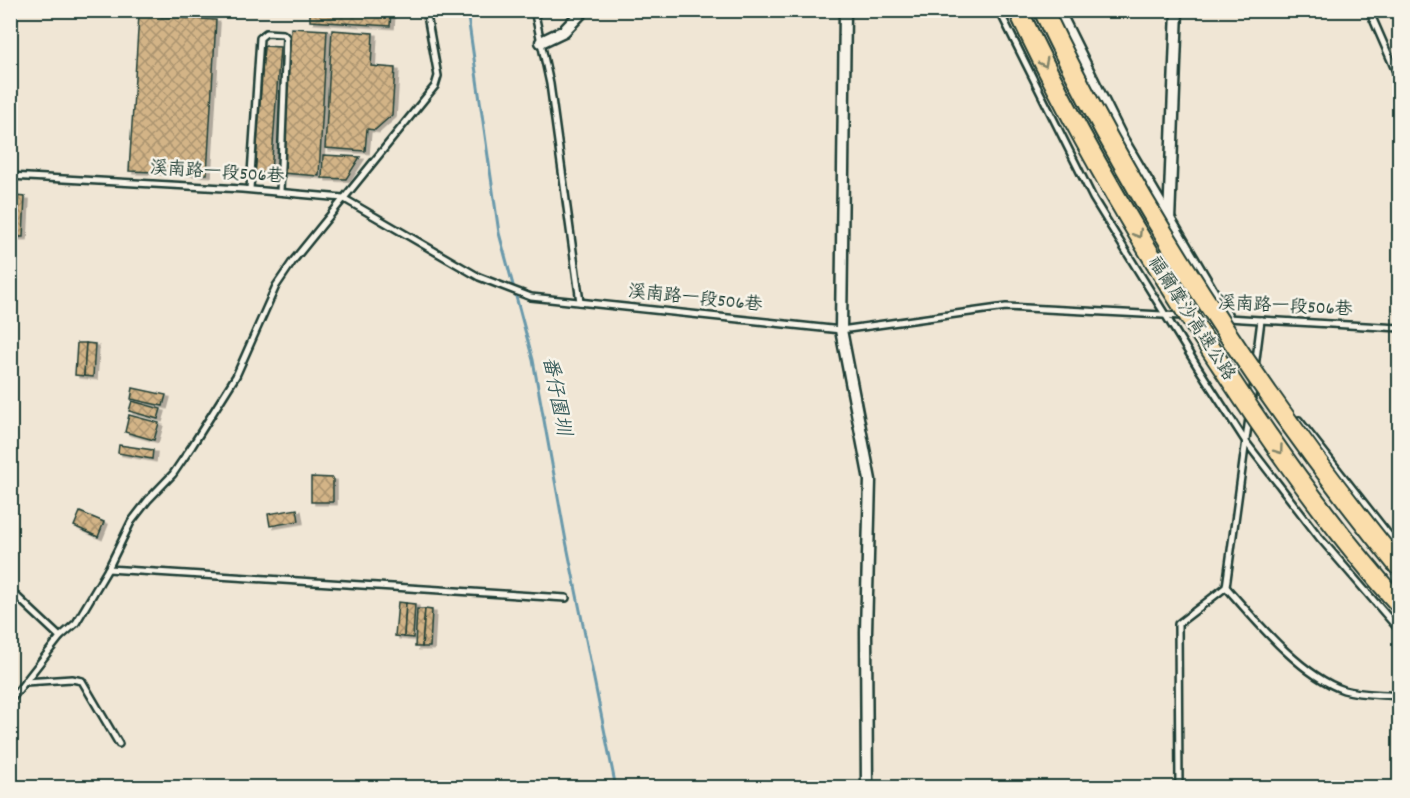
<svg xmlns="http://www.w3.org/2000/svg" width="1410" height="798" font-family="Dekko,'LXGW WenKai TC',sans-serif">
	<defs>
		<pattern id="building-cross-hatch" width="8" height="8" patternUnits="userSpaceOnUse" patternTransform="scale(1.5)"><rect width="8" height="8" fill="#d3b487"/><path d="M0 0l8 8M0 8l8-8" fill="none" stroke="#ab946f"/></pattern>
		<filter id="shadow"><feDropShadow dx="4" dy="2.5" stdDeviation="0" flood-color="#0004"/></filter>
	</defs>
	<rect width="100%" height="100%" fill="#f0e6d5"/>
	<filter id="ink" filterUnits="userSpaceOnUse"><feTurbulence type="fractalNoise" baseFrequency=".0167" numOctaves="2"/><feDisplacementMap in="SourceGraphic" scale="12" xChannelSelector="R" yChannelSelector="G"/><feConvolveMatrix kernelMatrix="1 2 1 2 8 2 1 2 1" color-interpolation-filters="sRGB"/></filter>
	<g filter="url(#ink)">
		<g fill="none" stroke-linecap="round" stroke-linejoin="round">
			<polyline stroke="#6999ab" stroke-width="3" points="467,10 499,233 533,360 566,541 616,788"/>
		</g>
		<g fill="url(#building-cross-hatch)" stroke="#1f3d34" stroke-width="1.5" filter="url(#shadow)">
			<polygon points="310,10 391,10 390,26 310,21"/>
			<polygon points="139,15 216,20 207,174 129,171"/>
			<polygon points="291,28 327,30 319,176 282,173"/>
			<polygon points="332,30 373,33 371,66 395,68 392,115 375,130 367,129 365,151 325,148"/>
			<polygon points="264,46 280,47 271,173 255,172"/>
			<polygon points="323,155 360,157 346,179 322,178"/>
			<polygon points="15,196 25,197 23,237 13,237"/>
			<polygon points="77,343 86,343 84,376 75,375"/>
			<polygon points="86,343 95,344 93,377 84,376"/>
			<polygon points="133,388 166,395 163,406 131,399"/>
			<polygon points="132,401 161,409 158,419 129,411"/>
			<polygon points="129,415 159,423 154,440 125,432"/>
			<polygon points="119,445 153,450 152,459 118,453"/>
			<polygon points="311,477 333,478 333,502 311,502"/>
			<polygon points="297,509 299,521 270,526 268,514"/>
			<polygon points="80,512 104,522 98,537 74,526"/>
			<polygon points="398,602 406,603 404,637 395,636"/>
			<polygon points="406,603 415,604 413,638 404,637"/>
			<polygon points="417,609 425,609 422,647 415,647"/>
			<polygon points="425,609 432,610 430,647 422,647"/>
		</g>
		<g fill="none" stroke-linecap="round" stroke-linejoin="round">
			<defs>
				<g id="lane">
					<polyline points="534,10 550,84 580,302"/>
					<polyline points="999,10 1093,198 1197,366 1246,442 1319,537 1400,631"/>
					<polyline points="1369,10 1400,81"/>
					<polyline points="10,176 242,189 343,198 479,277 531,297 841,330 1006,307 1182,316"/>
					<polyline points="250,189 260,38 266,33 283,34 286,37 280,192"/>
					<polyline points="1227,318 1400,328"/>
					<polyline points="1255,367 1261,320"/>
					<polyline points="1251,403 1254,382"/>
					<path d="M1249 418 1226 587C1255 620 1301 676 1344 690 1361 695 1382 694 1400 696"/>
					<polyline points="1299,420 1400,549"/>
					<polyline points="108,569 566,598"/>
					<polyline points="10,590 60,637"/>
					<polyline points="25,682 72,679 82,681 119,744"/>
					<polyline points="10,701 60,637 76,623 108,569 131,522 148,500 173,474 192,446 236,376 276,286 293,261 435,86 438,76 426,10"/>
					<polyline points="1179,788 1178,624 1226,587"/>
				</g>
				<g id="street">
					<polyline points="845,10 841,330 870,480 866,632 867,788"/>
					<polyline points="1058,10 1122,139 1227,317"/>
					<polyline points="541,42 564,31 584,10"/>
					<polyline points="1169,221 1177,10"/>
				</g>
			</defs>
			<use href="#lane" stroke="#1f3d34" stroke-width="10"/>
			<use href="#street" stroke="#1f3d34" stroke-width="15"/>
			<use href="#lane" stroke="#f7f3e8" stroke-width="5"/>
			<use href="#street" stroke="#f7f3e8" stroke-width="10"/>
			<defs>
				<g id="highway-bridge">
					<path d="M1018 10C1078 138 1150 259 1228 376 1280 455 1336 534 1400 605"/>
					<path d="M1043 10C1138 210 1261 396 1400 568"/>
				</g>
			</defs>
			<use href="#highway-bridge" stroke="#1f3d34" stroke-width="22" stroke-linecap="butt"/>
			<use href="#highway-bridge" stroke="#faddab" stroke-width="18"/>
		</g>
		<defs><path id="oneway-chevron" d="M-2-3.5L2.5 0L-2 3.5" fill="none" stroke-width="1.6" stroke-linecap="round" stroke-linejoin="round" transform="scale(1.5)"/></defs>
		<g stroke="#82856a">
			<use href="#oneway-chevron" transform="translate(1044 63) rotate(63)"/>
			<use href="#oneway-chevron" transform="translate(1138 234) rotate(58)"/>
			<use href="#oneway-chevron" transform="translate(1279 450) rotate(54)"/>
		</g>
	</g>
	<g text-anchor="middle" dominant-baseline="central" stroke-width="5" stroke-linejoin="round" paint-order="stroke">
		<g font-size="18" fill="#1f3d34" stroke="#f7f3e8">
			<text transform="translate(217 173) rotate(4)">溪南路一段506巷</text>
			<text transform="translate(695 299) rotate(6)">溪南路一段506巷</text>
			<text transform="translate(1285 307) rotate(3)">溪南路一段506巷</text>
			<text transform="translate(1191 319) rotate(57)">福爾摩沙高速公路</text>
		</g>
		<g font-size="20" font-style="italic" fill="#385c5c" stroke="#f7f3e8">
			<text transform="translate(555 396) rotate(79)">番仔園圳</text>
		</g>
	</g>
	<rect width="1410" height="798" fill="none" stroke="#f7f3e8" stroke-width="36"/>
	<rect x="18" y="18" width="1374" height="762" fill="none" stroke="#1f3d34" stroke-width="2" filter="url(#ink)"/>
</svg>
